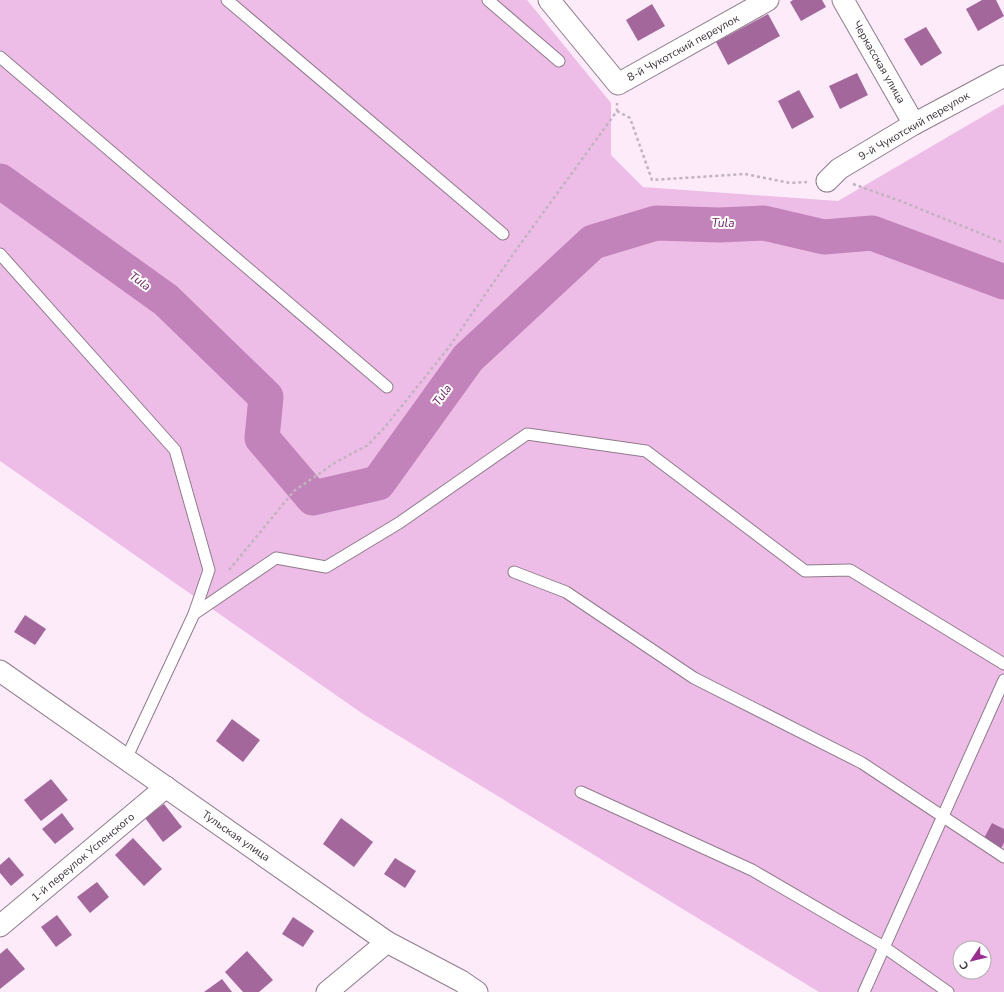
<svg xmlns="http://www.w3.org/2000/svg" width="1004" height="992" font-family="'Nunito Sans',sans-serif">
	<rect width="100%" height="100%" fill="#fdebfa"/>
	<path fill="#eebde7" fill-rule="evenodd" d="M0 0H527L611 103V155L643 187 838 201 1004 104V992H819L363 714 0 461ZM960 948H984V972H960Z"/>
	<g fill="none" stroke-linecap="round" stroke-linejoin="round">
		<polyline stroke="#c183b9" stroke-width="35" points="0,181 166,300 266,397 262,438 313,498 378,483 468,358 593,242 656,223 720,225 764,223 824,237 872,233 1004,282"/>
	</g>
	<g fill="#a3679b">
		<polygon points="793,0 822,0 826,7 801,21 790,2"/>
		<polygon points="982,0 996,0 1004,16 978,31 966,9"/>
		<polygon points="652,4 665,26 638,41 626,20"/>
		<polygon points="768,14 780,36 728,65 716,42"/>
		<polygon points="926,27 942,53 921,66 904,39"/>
		<polygon points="857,73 868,95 840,109 829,86"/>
		<polygon points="799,90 814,117 792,129 778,101"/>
		<polygon points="25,615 46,629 35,645 14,632"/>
		<polygon points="232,719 260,740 243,762 216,741"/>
		<polygon points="51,779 68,800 41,821 24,800"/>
		<polygon points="164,804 182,827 163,842 145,818"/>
		<polygon points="62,813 74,829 55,844 42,829"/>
		<polygon points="341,818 373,842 354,867 323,844"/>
		<polygon points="992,823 1004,829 1004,843 1000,850 983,840"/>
		<polygon points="133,838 162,869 144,886 115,855"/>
		<polygon points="9,857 24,875 11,886 0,873 0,865"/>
		<polygon points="395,858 416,871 405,888 384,874"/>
		<polygon points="97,882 109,897 90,913 77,897"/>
		<polygon points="57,915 72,935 56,947 41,927"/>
		<polygon points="293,917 314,931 303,947 282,934"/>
		<polygon points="7,948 25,969 0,989 0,954"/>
		<polygon points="247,951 273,980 259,992 243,992 225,972"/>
		<polygon points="222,979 232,992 204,992"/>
	</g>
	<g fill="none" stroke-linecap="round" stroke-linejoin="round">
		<defs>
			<g id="lane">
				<polyline points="227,0 503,234"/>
				<polyline points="488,0 559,61"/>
				<polyline points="0,57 387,387"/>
				<polyline points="0,254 175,450 209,570 194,614"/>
				<polyline points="514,572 566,592 694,678 862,763 1004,857"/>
				<polyline points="126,759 194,614 276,558 326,567 399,523 527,434 646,451 805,571 850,570 1004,664"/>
				<polyline points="581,792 752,870 884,947 948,992"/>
				<polyline points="864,992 1004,680"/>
			</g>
			<g id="street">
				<polyline points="549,0 618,84 768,0"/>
				<polyline points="843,0 914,124"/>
				<polyline points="827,181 839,169 914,124 1004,76"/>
				<polyline points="0,671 387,942 461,981 477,992"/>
				<polyline points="0,926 166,787"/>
				<polyline points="327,992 387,942"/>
			</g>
		</defs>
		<use href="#lane" stroke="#8f7b8c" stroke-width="13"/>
		<use href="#street" stroke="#8f7b8c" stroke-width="23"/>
		<g stroke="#c1b3bf" stroke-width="2.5" stroke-dasharray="3 3" stroke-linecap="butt">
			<polyline points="617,111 630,118 652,180 745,174 790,183 807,182"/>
			<polyline points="853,184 903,202 1004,243"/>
			<polyline points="229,570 294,491 336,462 368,445 385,427 449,347 516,250 617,111 617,103"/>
		</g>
		<use href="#lane" stroke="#fff" stroke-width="11"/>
		<use href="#street" stroke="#fff" stroke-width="21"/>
	</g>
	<g text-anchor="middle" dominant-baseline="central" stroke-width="4" stroke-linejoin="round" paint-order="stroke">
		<g font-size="11" fill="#393138" stroke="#fff">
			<text transform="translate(683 48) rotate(-29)">8-й Чукотский переулок</text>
			<text transform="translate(879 62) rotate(60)">Черкасская улица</text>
			<text transform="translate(914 126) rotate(-30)">9-й Чукотский переулок</text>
			<text transform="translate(236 836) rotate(35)">Тульская улица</text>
			<text transform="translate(83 857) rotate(-40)">1-й переулок Успенского</text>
		</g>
		<g font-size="12" font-style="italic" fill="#6d2266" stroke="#fff">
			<text x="723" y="223">Tula</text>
			<text transform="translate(140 281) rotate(36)">Tula</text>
			<text transform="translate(442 395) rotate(-54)">Tula</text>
		</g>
	</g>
	<g transform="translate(972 960) rotate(235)"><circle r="19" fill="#ffffff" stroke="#b0adaf"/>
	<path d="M0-3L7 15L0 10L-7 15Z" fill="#992e90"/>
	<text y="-6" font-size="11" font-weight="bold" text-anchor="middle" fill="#393138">С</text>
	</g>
</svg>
